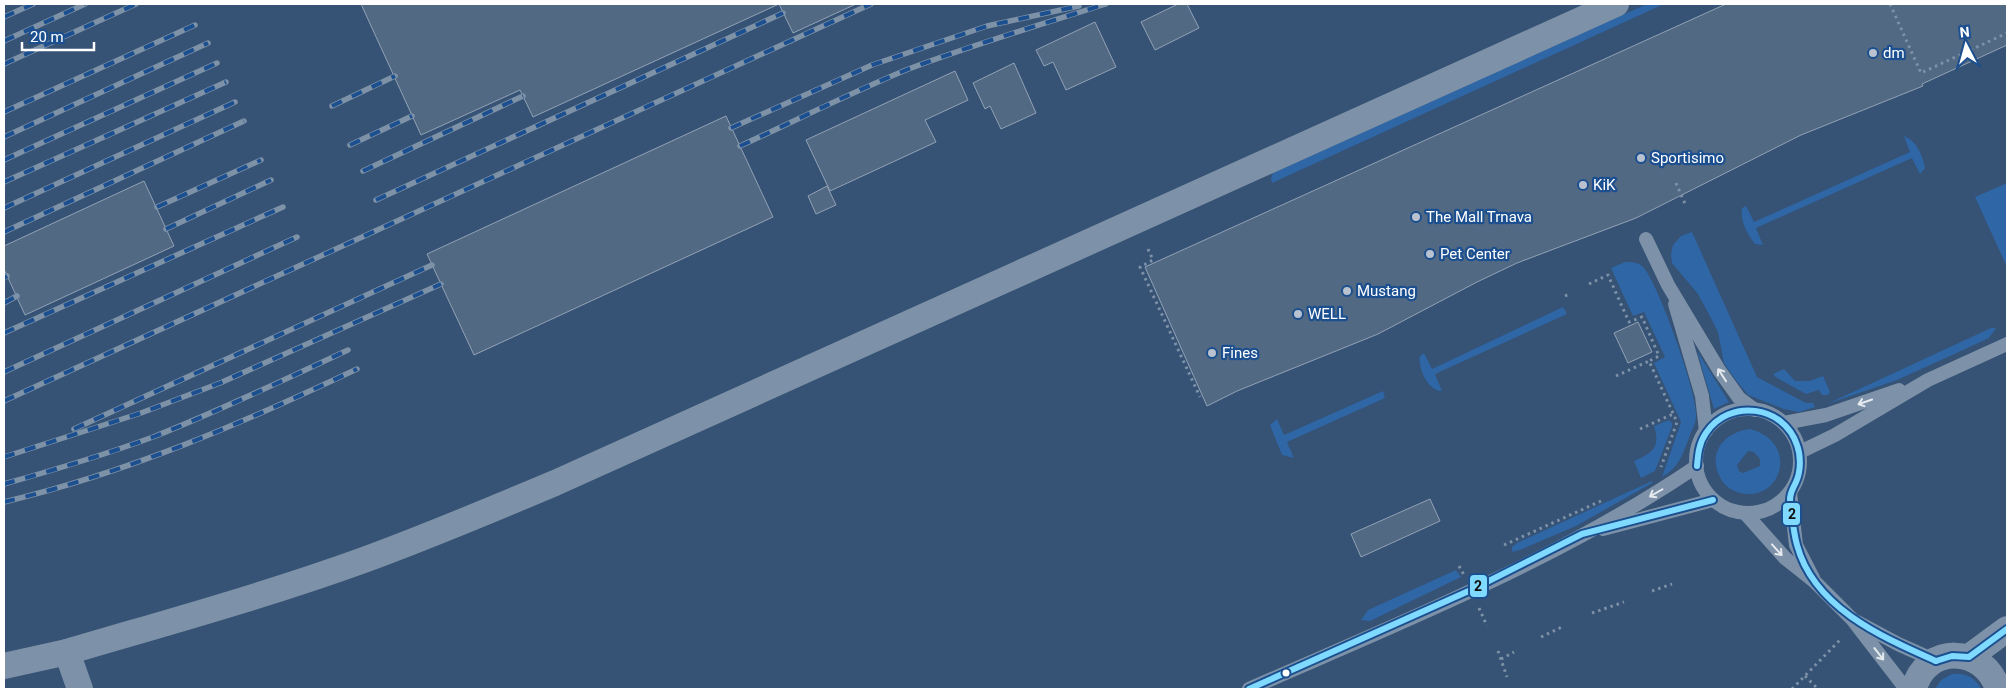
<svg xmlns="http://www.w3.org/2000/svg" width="2011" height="693" font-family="Roboto,sans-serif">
	<rect width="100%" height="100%" fill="#365274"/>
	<g fill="#2f66a5" fill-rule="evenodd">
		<polygon points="1647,4 1664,4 1272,183 1271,179 1273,173"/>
		<path d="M1904 136C1917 141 1922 154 1925 168L1920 174 1912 158 1756 228 1763 245 1755 244C1747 234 1740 221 1742 208L1746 206 1754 222 1910 152Z"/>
		<polygon points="2007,183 2007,267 1975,197"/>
		<polygon points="1692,232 1757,377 1806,403 1813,403 1815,407 1799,412 1784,409 1748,395 1735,379 1724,363 1718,332 1712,320 1698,294 1672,263 1671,254 1673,245 1681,236"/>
		<path d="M1625 262C1633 262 1637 262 1643 267 1658 282 1696 391 1696 413 1697 422 1692 429 1689 438 1682 456 1679 467 1662 477L1681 422 1654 363 1665 357 1644 312 1633 316 1611 268Z"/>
		<path d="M1563 307 1567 314 1435 374 1442 391C1428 391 1418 369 1420 356L1424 353 1432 369Z"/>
		<polygon points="1991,328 1996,328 1989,338 1950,356 1897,380 1827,404"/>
		<polygon points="1697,351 1729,402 1714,409"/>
		<polygon points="1784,369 1795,381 1810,381 1823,376 1830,392 1828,395 1822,395 1819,390 1806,394 1777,378 1773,374"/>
		<polygon points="1383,391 1385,398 1287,442 1294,458 1282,455 1270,425 1277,419 1284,435"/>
		<path d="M1669 420 1672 423V427L1655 471 1641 478 1634 461C1652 453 1661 448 1654 426Z"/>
		<path d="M1750 429C1800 442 1782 503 1740 493 1732 491 1723 485 1720 477 1707 452 1725 432 1750 429ZM1748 451 1754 452 1760 459V466L1743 473 1739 471 1737 465Z"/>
		<polygon points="1652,481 1652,483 1576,526 1520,550 1512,552 1512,547 1517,543"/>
		<polygon points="1456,570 1461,577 1370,621 1361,620 1368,610"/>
		<path d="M1952 674C1965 673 1975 677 1981 689H1935L1941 680Z"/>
	</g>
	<g fill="#526984" stroke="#92a2b6">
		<polygon points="361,4 856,4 793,33 779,4 533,117 520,90 421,135"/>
		<polygon points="1178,4 1187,4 1199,28 1155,50 1141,22"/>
		<polygon points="1726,4 2007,4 2007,45 1922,84 1923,86 1801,135 1636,218 1517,263 1477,282 1378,334 1237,391 1207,406 1145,267"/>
		<polygon points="1095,22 1116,67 1066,90 1053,62 1044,66 1036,50"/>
		<polygon points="1014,63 1036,113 1001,129 990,106 985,109 973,83"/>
		<polygon points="955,71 968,100 925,120 936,142 830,191 806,140"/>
		<polygon points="726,116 773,217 474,355 427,254"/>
		<polygon points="144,181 174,246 25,315 4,269 4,246"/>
		<polygon points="827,186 836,205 816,214 808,196"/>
		<polygon points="1638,322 1652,352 1628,363 1614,333"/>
		<polygon points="1430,499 1440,521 1361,557 1351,534"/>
	</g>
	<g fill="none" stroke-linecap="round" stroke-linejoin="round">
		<g stroke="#7d92a8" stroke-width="3" stroke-dasharray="2.5 4" stroke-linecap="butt">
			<polyline points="1890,4 1921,73 2007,33"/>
			<polyline points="1676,183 1686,206"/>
			<polyline points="1148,249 1153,260 1140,267 1200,397"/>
			<polyline points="1589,284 1608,275 1629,322 1642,317 1659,356 1649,361 1677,422 1661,467"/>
			<polyline points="1565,296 1569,294"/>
			<polyline points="1616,376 1649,361"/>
			<polyline points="1640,429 1673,414"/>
			<polyline points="1504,545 1601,501"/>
			<polyline points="1459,566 1464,575"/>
			<polyline points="1652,591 1672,584"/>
			<polyline points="1479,608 1487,626"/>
			<polyline points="1592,613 1624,602"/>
			<polyline points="1541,637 1564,626"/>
			<polyline points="1498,651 1507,677"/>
			<polyline points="1501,659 1514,652"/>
			<polyline points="1805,676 1818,689"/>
			<polyline points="1792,689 1840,640"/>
		</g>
		<g stroke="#7d92a8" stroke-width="14">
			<polyline points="1646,239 1668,285 1719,370 1739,398 1755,410"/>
			<polyline points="1675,304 1702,396 1706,431"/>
			<circle cx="1748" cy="461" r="52"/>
			<polyline points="1784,423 1826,415 1899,390"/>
			<polyline points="1800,452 1835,435 1928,380 2007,344"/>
			<polyline points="1790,492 1796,545 1813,578"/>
			<polyline points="1745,513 1785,558 1814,581 1852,619 1906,689"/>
			<polyline points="1603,529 1713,500"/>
			<polyline points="1857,622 1898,644 1936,661"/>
			<path d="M1249 689C1401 622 1559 560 1697 466"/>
		</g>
		<g stroke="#7d92a8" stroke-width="26">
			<polyline points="1969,657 2007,629"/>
			<polyline points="4,666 67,652"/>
			<path d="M80 689 67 652C165 623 264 596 361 561 427 537 491 510 555 483L1616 4"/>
			<path d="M1914 689C1925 644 1984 645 1998 689"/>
		</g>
		<defs>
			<g id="rail">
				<polyline points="4,17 33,4"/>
				<polyline points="4,41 85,4"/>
				<polyline points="4,64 136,4"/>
				<polyline points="332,106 395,76"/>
				<polyline points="4,112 195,25"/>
				<polyline points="731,128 872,65 987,26 1079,6"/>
				<polyline points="4,137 208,43"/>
				<polyline points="350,145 412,116"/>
				<path d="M740 146C795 121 850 93 906 70 972 45 1039 25 1106 4"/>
				<polyline points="4,160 217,63"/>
				<polyline points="363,171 523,96"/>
				<polyline points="4,182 226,82"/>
				<polyline points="376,200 783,13"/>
				<polyline points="157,207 261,160"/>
				<polyline points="4,208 235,102"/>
				<polyline points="166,229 271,180"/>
				<polyline points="4,232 244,121"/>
				<polyline points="4,278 7,276"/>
				<polyline points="4,303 17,296"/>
				<polyline points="4,333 283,207"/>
				<polyline points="4,372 297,237"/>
				<polyline points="4,401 871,4"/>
				<polyline points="74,429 432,265"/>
				<polyline points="4,457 141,413 220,383 441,284"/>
				<path d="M4 484C54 470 104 455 153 437 219 411 284 380 348 350"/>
				<path d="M4 502C129 472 241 424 357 369"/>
			</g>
		</defs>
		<use href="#rail" stroke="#7e92a7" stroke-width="5.5"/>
		<use href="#rail" stroke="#1b4f8f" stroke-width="4" stroke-dasharray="11" stroke-linecap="butt"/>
		<defs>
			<g id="bus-1">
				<path d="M1697 466C1698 454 1699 443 1706 433 1729 398 1784 405 1797 445 1801 456 1801 471 1796 482 1793 489 1790 492 1790 500 1792 514 1793 531 1797 545 1814 608 1882 637 1936 661"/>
				<polyline points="1936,661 1952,656 1969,657 2007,629"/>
				<polyline points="1249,689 1471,590 1582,534 1713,500"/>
			</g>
		</defs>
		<use href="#bus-1" stroke="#1b4f8f" stroke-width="10"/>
		<use href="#bus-1" stroke="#80d9ff" stroke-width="6"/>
	</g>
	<defs><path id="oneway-shaft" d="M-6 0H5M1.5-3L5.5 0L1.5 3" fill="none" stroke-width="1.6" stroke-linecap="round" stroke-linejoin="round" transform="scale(1.25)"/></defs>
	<g stroke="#e5e9ee">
		<use href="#oneway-shaft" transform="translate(1722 375) rotate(-123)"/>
		<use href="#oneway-shaft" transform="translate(1865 402) rotate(161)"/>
		<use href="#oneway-shaft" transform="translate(1656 493) rotate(150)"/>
		<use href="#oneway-shaft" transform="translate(1777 550) rotate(48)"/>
		<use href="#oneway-shaft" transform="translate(1879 654) rotate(52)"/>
	</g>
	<g fill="#b9c2ce" stroke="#1b4f8f" stroke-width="2">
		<circle cx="1873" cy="53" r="5"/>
		<circle cx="1641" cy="158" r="5"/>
		<circle cx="1583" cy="185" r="5"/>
		<circle cx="1416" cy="217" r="5"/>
		<circle cx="1430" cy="254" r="5"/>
		<circle cx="1347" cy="291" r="5"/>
		<circle cx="1298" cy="314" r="5"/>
		<circle cx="1212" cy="353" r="5"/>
	</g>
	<circle fill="#fff" stroke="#1b4f8f" stroke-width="2" cx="1286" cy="673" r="4.5"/>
	<g text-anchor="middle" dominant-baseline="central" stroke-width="4.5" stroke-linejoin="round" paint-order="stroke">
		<g font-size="15" fill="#fff" stroke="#1b4f8f" text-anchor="start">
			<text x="1883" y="53">dm</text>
			<text x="1651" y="158">Sportisimo</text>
			<text x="1593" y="185">KiK</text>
			<text x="1426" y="217">The Mall Trnava</text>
			<text x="1440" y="254">Pet Center</text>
			<text x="1357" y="291">Mustang</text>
			<text x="1308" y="314">WELL</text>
			<text x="1222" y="353">Fines</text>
		</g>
	</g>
	<g stroke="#1b4f8f" stroke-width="2">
		<rect x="1782" y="502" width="19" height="24" rx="5" fill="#80d9ff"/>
		<rect x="1469" y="574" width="19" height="24" rx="5" fill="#80d9ff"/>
	</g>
	<g font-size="14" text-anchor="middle" font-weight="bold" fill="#111">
		<text x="1792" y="519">2</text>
		<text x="1478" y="591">2</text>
	</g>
	<rect width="2011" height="693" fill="none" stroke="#ffffff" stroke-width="10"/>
	<g transform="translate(1966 45) rotate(354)" stroke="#1b4f8f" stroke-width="4" paint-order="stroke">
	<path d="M0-4L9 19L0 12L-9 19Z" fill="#ffffff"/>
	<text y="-8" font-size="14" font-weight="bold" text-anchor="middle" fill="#ffffff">N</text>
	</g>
	<path d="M22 42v8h72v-8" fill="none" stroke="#ffffff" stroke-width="2.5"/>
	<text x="30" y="42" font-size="15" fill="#ffffff" stroke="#1b4f8f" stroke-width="4" paint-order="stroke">20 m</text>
</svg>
